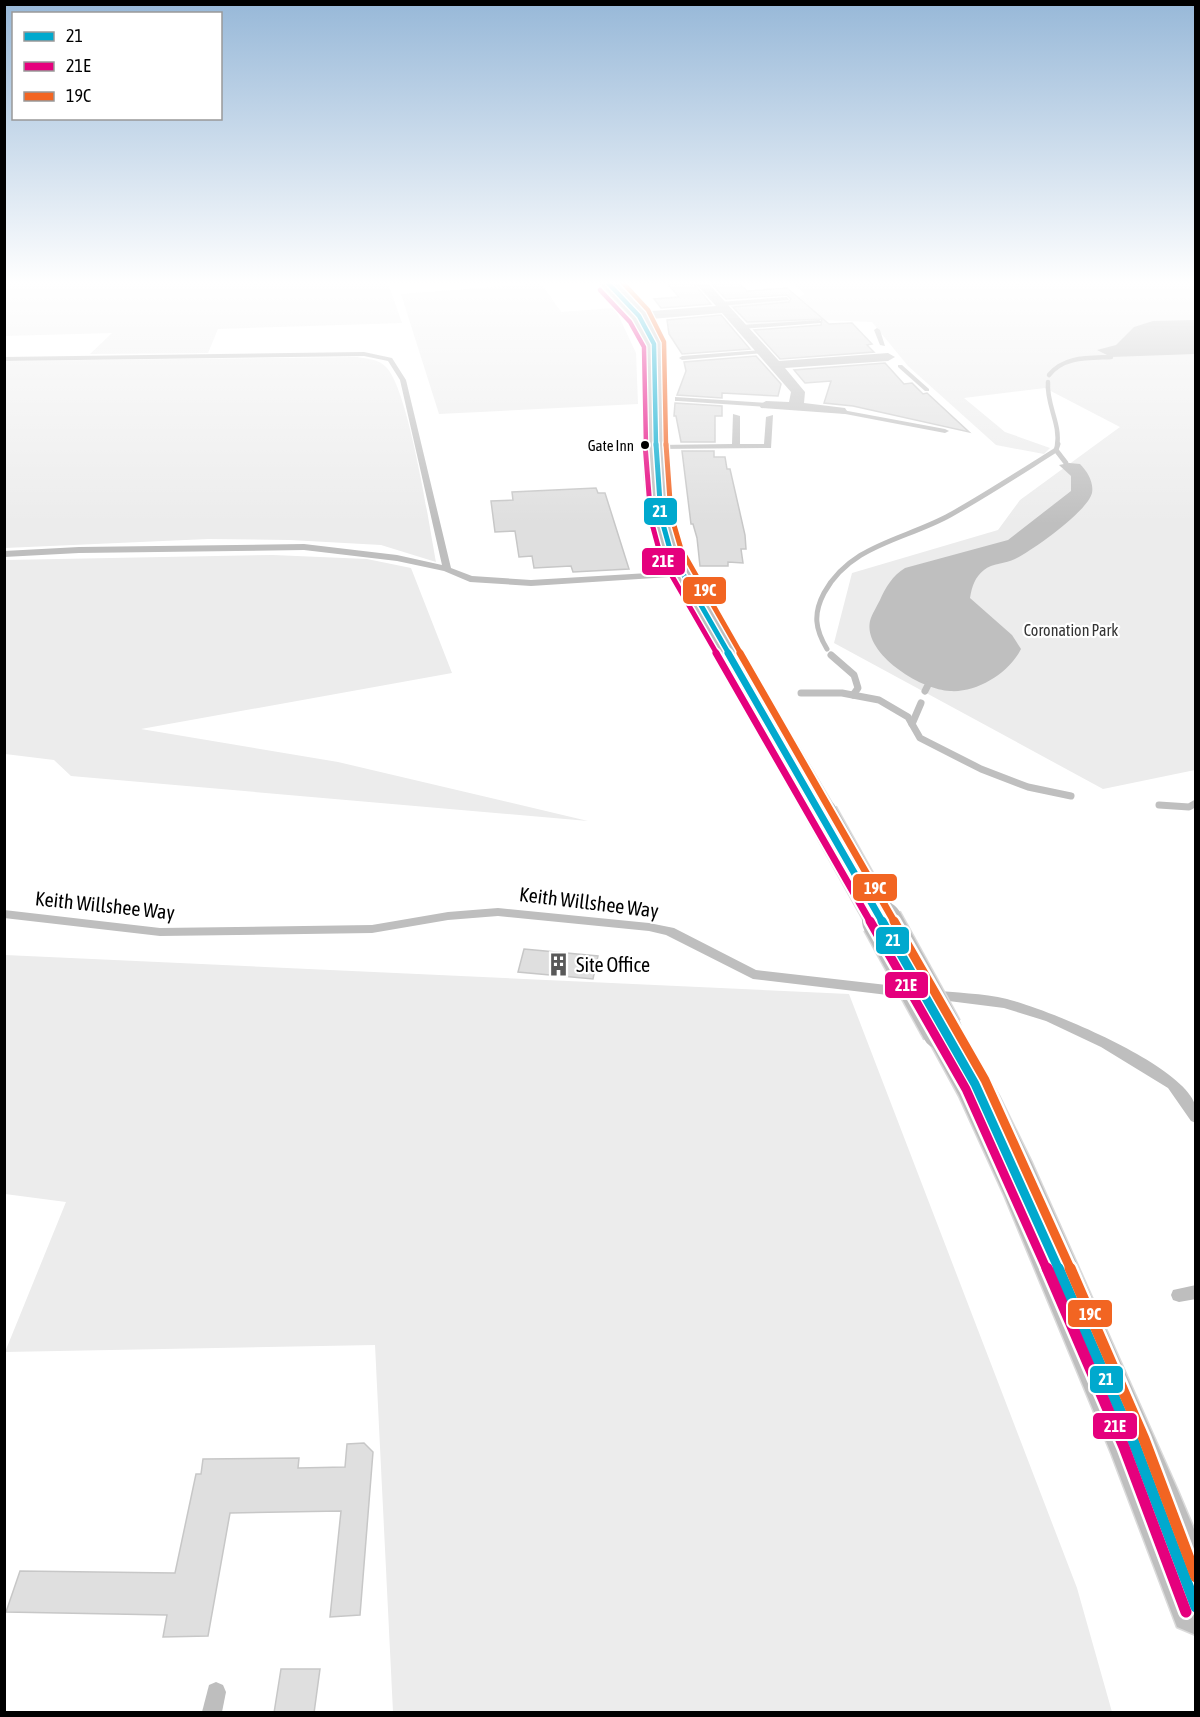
<svg xmlns="http://www.w3.org/2000/svg" width="1200" height="1717" font-family="'Asap Condensed',sans-serif">
	<rect width="100%" height="100%" fill="#fff"/>
	<g fill="#ececec">
		<polygon points="5,283 388,283 402,323 218,329 208,353 90,354 112,333 5,336"/>
		<polygon points="541,283 561,312 615,308 636,353 638,404 439,414 401,294"/>
		<polygon points="792,283 1195,283 1195,770 1103,789 834,643 852,573 998,530 1020,500 1120,427 1045,388 964,398 1005,432 1050,448 1044,454 996,445 908,366 872,322 823,320 749,325 728,304 794,300 805,294"/>
		<path d="M357 357C368 359 378 359 386 367 409 390 429 525 436 562L381 545 290 540 208 539 5 548 4 361Z"/>
		<polygon points="273,555 367,559 411,568 452,673 141,729 338,762 588,821 71,776 54,760 5,754 5,560"/>
		<polygon points="5,955 849,994 1077,1588 1112,1712 393,1712 375,1345 5,1352 66,1202 5,1194"/>
	</g>
	<g fill="#bfbfbf">
		<polygon points="1195,320 1195,354 1111,357 1097,350 1116,345 1134,327 1153,321"/>
		<path d="M1069 463 1080 464C1087 471 1094 482 1092 493 1087 512 1033 550 1015 559 1006 564 992 563 984 570 975 577 972 586 970 598L1012 635 1021 649C1009 673 977 693 950 691 921 690 863 654 870 621 872 614 877 606 880 600 885 588 893 575 905 568L1008 540 1071 491V476L1059 465Z"/>
	</g>
	<g fill="none" stroke-linecap="round" stroke-linejoin="round">
		<g stroke="#bfbfbf" stroke-width="4.5">
			<path d="M1049 375C1064 356 1089 358 1111 357"/>
			<path d="M1048 382C1046 404 1061 424 1057 446"/>
		</g>
		<g stroke="#bfbfbf" stroke-width="5">
			<polyline points="1056,450 1066,463"/>
			<path d="M827 649C815 629 813 614 824 593 851 544 905 540 950 515 986 495 1021 472 1056 450L1058 444"/>
		</g>
		<g stroke="#bfbfbf" stroke-width="7">
			<polyline points="831,655 854,675 858,688 853,695"/>
			<polyline points="925,691 928,685"/>
			<polyline points="801,693 842,693 879,700 908,717 920,738 981,769 1028,787 1071,796"/>
			<polyline points="912,724 921,703"/>
			<polyline points="1159,805 1189,807 1196,803"/>
		</g>
	</g>
	<g fill="#dfdfdf" stroke="#c7c7c7" stroke-width="1.5">
		<polygon points="667,283 693,283 711,304 661,308 654,299 679,297"/>
		<polygon points="711,283 739,283 747,291 787,288 829,324 852,323 872,344 867,345 874,352 780,359 754,330 821,325 822,319 747,322 733,307 789,302 791,299 787,295 726,299"/>
		<polygon points="721,315 750,349 682,354 669,334 667,320"/>
		<polygon points="756,356 781,384 778,396 722,393 722,398 677,395 686,371 684,362"/>
		<polygon points="885,363 904,384 912,383 923,394 927,393 969,432 853,406 824,403 831,381 805,383 794,370"/>
		<polygon points="675,403 722,406 722,416 715,416 715,442 681,442 676,416 674,416"/>
		<polygon points="682,451 714,451 714,457 725,457 727,469 730,469 745,535 746,549 741,549 743,563 728,562 728,566 700,566 697,538 693,524 691,524"/>
		<polygon points="596,488 598,493 605,493 629,569 573,572 571,566 534,568 532,556 519,557 515,531 495,532 491,501 513,500 512,492"/>
		<polygon points="524,949 598,956 593,979 518,972"/>
		<polygon points="364,1443 373,1452 360,1615 330,1617 341,1511 230,1513 208,1636 163,1637 167,1615 6,1612 20,1571 175,1573 196,1474 201,1474 203,1459 299,1458 298,1468 345,1467 347,1444"/>
		<polygon points="281,1669 320,1669 314,1713 274,1713"/>
	</g>
	<g fill="none" stroke-linecap="round" stroke-linejoin="round">
		<defs>
			<g id="trunk">
				<polygon points="600,283 617,283 645,312 663,344 667,477 673,517 683,553 838,814 833,821 822,824 811,821 806,814 659,553 649,517 645,477 645,344 632,318"/>
				<polygon points="942,1016 955,1020 999,1096 1032,1163 1178,1491 1196,1534 1196,1635 1177,1627 1111,1453 1005,1197 959,1096 923,1030 929,1020"/>
			</g>
		</defs>
		<use href="#trunk" stroke="#dbdbdb" stroke-width="3"/>
		<g fill="#bebebe" fill-rule="evenodd">
			<polygon points="787,297 789,300 719,306 716,304 719,302"/>
			<polygon points="819,320 821,321 821,323 741,329 738,327 741,325"/>
			<polygon points="877,328 880,330 885,346 880,345 874,330"/>
			<polygon points="762,350 764,351 764,353 682,360 679,358 682,356"/>
			<polygon points="364,352 392,358 406,380 451,568 472,576 531,580 682,571 686,574 685,576 531,586 470,582 444,571 397,561 304,550 79,553 4,557 4,551 79,547 304,544 397,555 442,565 400,380 388,361 364,356 4,361 4,357"/>
			<polygon points="898,365 902,365 929,389 929,391 925,391 898,367"/>
			<polygon points="675,397 766,403 770,405 766,407 678,401 675,401"/>
			<polygon points="837,409 945,429 949,431 945,433 840,413 836,411"/>
			<polygon points="733,414 740,416 740,444 764,444 766,417 773,415 771,448 657,449 653,447 657,445 732,444"/>
			<polygon points="498,908 649,923 674,928 756,970 913,988 918,990 920,993 918,996 913,998 753,979 666,935 649,931 498,916 448,920 372,933 160,936 4,918 4,910 160,928 372,925 448,912"/>
			<path d="M930 990C955 993 983 993 1007 999 1049 1010 1180 1063 1195 1104 1197 1109 1196 1117 1196 1123L1191 1121 1168 1088 1101 1047 1046 1021 1004 1008 925 998 923 995 925 992Z"/>
			<polygon points="1196,1285 1196,1299 1179,1302 1173,1300 1171,1295 1173,1290"/>
			<polygon points="216,1682 223,1685 226,1692 222,1712 202,1712 209,1685"/>
		</g>
		<polygon fill="#bebebe" fill-rule="evenodd" points="695,283 708,283 779,361 888,353 895,357 888,361 785,368 805,392 804,403 845,408 847,411 845,414 761,408 759,405 766,401 789,402 791,392 722,313 639,320 633,316 639,312 716,306"/>
		<use href="#trunk" fill="#bebebe" fill-rule="evenodd"/>
		<defs>
			<polyline id="trunk-bridge-far1" points="822,814 883,923"/>
			<polyline id="trunk-bridge" points="882,921 942,1030"/>
		</defs>
		<use href="#trunk-bridge-far1" stroke="#dbdbdb" stroke-width="34" stroke-linecap="butt"/>
		<use href="#trunk-bridge" stroke="#dbdbdb" stroke-width="43" stroke-linecap="butt"/>
		<use href="#trunk-bridge-far1" stroke="#bebebe" stroke-width="31"/>
		<use href="#trunk-bridge" stroke="#bebebe" stroke-width="40"/>
		<defs>
			<polyline id="bus-1-far4" points="608,283 639,316 654,344 656,446"/>
			<polyline id="bus-1-far3" points="656,444 661,517 671,553 729,654"/>
			<polyline id="bus-1-far2" points="728,653 883,923"/>
			<polyline id="bus-1-far1" points="882,921 975,1084 1059,1270"/>
			<polyline id="bus-1" points="1058,1268 1134,1443 1196,1607"/>
			<polyline id="bus-2-far4" points="600,290 630,322 644,347 646,446"/>
			<polyline id="bus-2-far3" points="645,444 651,520 661,557 717,654"/>
			<polyline id="bus-2-far2" points="716,653 871,923"/>
			<polyline id="bus-2-far1" points="870,921 966,1089 1047,1270"/>
			<polyline id="bus-2" points="1047,1268 1124,1447 1186,1612"/>
			<polyline id="bus-3-far4" points="623,283 648,310 664,342 666,446"/>
			<polyline id="bus-3-far3" points="666,444 671,515 681,549 741,654"/>
			<polyline id="bus-3-far2" points="740,653 895,923"/>
			<polyline id="bus-3-far1" points="894,921 985,1080 1071,1270"/>
			<polyline id="bus-3" points="1070,1268 1144,1439 1196,1577"/>
		</defs>
		<use href="#bus-1-far4" stroke="#fff" stroke-width="7"/>
		<use href="#bus-1-far3" stroke="#fff" stroke-width="8"/>
		<use href="#bus-1-far2" stroke="#fff" stroke-width="11"/>
		<use href="#bus-1-far1" stroke="#fff" stroke-width="14"/>
		<use href="#bus-1" stroke="#fff" stroke-width="16"/>
		<use href="#bus-2-far4" stroke="#fff" stroke-width="7"/>
		<use href="#bus-2-far3" stroke="#fff" stroke-width="8"/>
		<use href="#bus-2-far2" stroke="#fff" stroke-width="11"/>
		<use href="#bus-2-far1" stroke="#fff" stroke-width="14"/>
		<use href="#bus-2" stroke="#fff" stroke-width="16"/>
		<use href="#bus-3-far4" stroke="#fff" stroke-width="7"/>
		<use href="#bus-3-far3" stroke="#fff" stroke-width="8"/>
		<use href="#bus-3-far2" stroke="#fff" stroke-width="11"/>
		<use href="#bus-3-far1" stroke="#fff" stroke-width="14"/>
		<use href="#bus-3" stroke="#fff" stroke-width="16"/>
		<use href="#bus-1-far4" stroke="#00a9ce" stroke-width="4.5"/>
		<use href="#bus-1-far3" stroke="#00a9ce" stroke-width="5"/>
		<use href="#bus-1-far2" stroke="#00a9ce" stroke-width="7"/>
		<use href="#bus-1-far1" stroke="#00a9ce" stroke-width="9"/>
		<use href="#bus-1" stroke="#00a9ce" stroke-width="11"/>
		<use href="#bus-2-far4" stroke="#e5007d" stroke-width="4.5"/>
		<use href="#bus-2-far3" stroke="#e5007d" stroke-width="5"/>
		<use href="#bus-2-far2" stroke="#e5007d" stroke-width="7"/>
		<use href="#bus-2-far1" stroke="#e5007d" stroke-width="9"/>
		<use href="#bus-2" stroke="#e5007d" stroke-width="11"/>
		<use href="#bus-3-far4" stroke="#f26522" stroke-width="4.5"/>
		<use href="#bus-3-far3" stroke="#f26522" stroke-width="5"/>
		<use href="#bus-3-far2" stroke="#f26522" stroke-width="7"/>
		<use href="#bus-3-far1" stroke="#f26522" stroke-width="9"/>
		<use href="#bus-3" stroke="#f26522" stroke-width="11"/>
	</g>
	<linearGradient id="sky" x2="0" y2="1"><stop stop-color="#97b8d8"/><stop offset="0.54" stop-color="#fff"/><stop offset="1" stop-color="#fff" stop-opacity="0"/></linearGradient>
	<rect width="1200" height="524" fill="url(#sky)"/>
	<defs>
		<symbol id="building-bare" viewBox="-9 -9 18 18"><path d="M-4-6H4V6H1V3H-1V6H-4ZM-2.5-4.3h1.7v1.8h-1.7ZM.8-4.3h1.7v1.8H.8ZM-2.5-1h1.7V.8h-1.7ZM.8-1h1.7V.8H.8Z" fill="#595959" stroke="#fff" stroke-width="2.5" paint-order="stroke"/></symbol>
	</defs>
	<g fill-rule="evenodd">
		<use href="#building-bare" x="542" y="948" width="33" height="33"/>
	</g>
	<circle fill="#000" stroke="#fff" stroke-width="2" cx="645" cy="445" r="5"/>
	<g text-anchor="middle" dominant-baseline="central" stroke-width="4.5" stroke-linejoin="round" paint-order="stroke">
		<g font-size="15" fill="#000" stroke="#fff" text-anchor="end">
			<text x="634" y="445">Gate Inn</text>
		</g>
		<g font-size="16" fill="#333" stroke="#fff">
			<text x="1071" y="630">Coronation Park</text>
		</g>
		<g font-size="20" fill="#000" stroke="#fff">
			<text transform="translate(589 902) rotate(7)">Keith Willshee Way</text>
			<text transform="translate(105 905) rotate(6)">Keith Willshee Way</text>
		</g>
		<g font-size="20" fill="#000" stroke="#fff" text-anchor="start">
			<text x="576" y="964">Site Office</text>
		</g>
	</g>
	<g stroke="#fff" stroke-width="2">
		<rect x="643" y="497" width="35" height="29" rx="6" fill="#00a9ce"/>
		<rect x="641" y="547" width="45" height="29" rx="6" fill="#e5007d"/>
		<rect x="682" y="576" width="45" height="29" rx="6" fill="#f26522"/>
		<rect x="852" y="873" width="46" height="29" rx="6" fill="#f26522"/>
		<rect x="875" y="926" width="35" height="29" rx="6" fill="#00a9ce"/>
		<rect x="884" y="971" width="45" height="28" rx="6" fill="#e5007d"/>
		<rect x="1067" y="1299" width="46" height="29" rx="6" fill="#f26522"/>
		<rect x="1089" y="1365" width="35" height="29" rx="6" fill="#00a9ce"/>
		<rect x="1092" y="1412" width="46" height="28" rx="6" fill="#e5007d"/>
	</g>
	<g font-size="16" text-anchor="middle" font-weight="bold" fill="#fff">
		<text x="660" y="517">21</text>
		<text x="663" y="567">21E</text>
		<text x="705" y="596">19C</text>
		<text x="875" y="894">19C</text>
		<text x="893" y="946">21</text>
		<text x="906" y="991">21E</text>
		<text x="1090" y="1320">19C</text>
		<text x="1106" y="1385">21</text>
		<text x="1115" y="1432">21E</text>
	</g>
	<rect width="1200" height="1717" fill="none" stroke="#000000" stroke-width="12"/>
	<rect x="12" y="12" width="210" height="108" fill="#ffffff" stroke="#999999" stroke-width="1.5"/>
	<rect x="24" y="32" width="30" height="9" fill="#00a9ce" stroke="#999999" stroke-width="1.5"/>
	<text x="66" y="42" font-size="18" fill="#000000">21</text>
	<rect x="24" y="62" width="30" height="9" fill="#e5007d" stroke="#999999" stroke-width="1.5"/>
	<text x="66" y="72" font-size="18" fill="#000000">21E</text>
	<rect x="24" y="92" width="30" height="9" fill="#f26522" stroke="#999999" stroke-width="1.5"/>
	<text x="66" y="102" font-size="18" fill="#000000">19C</text>
</svg>
